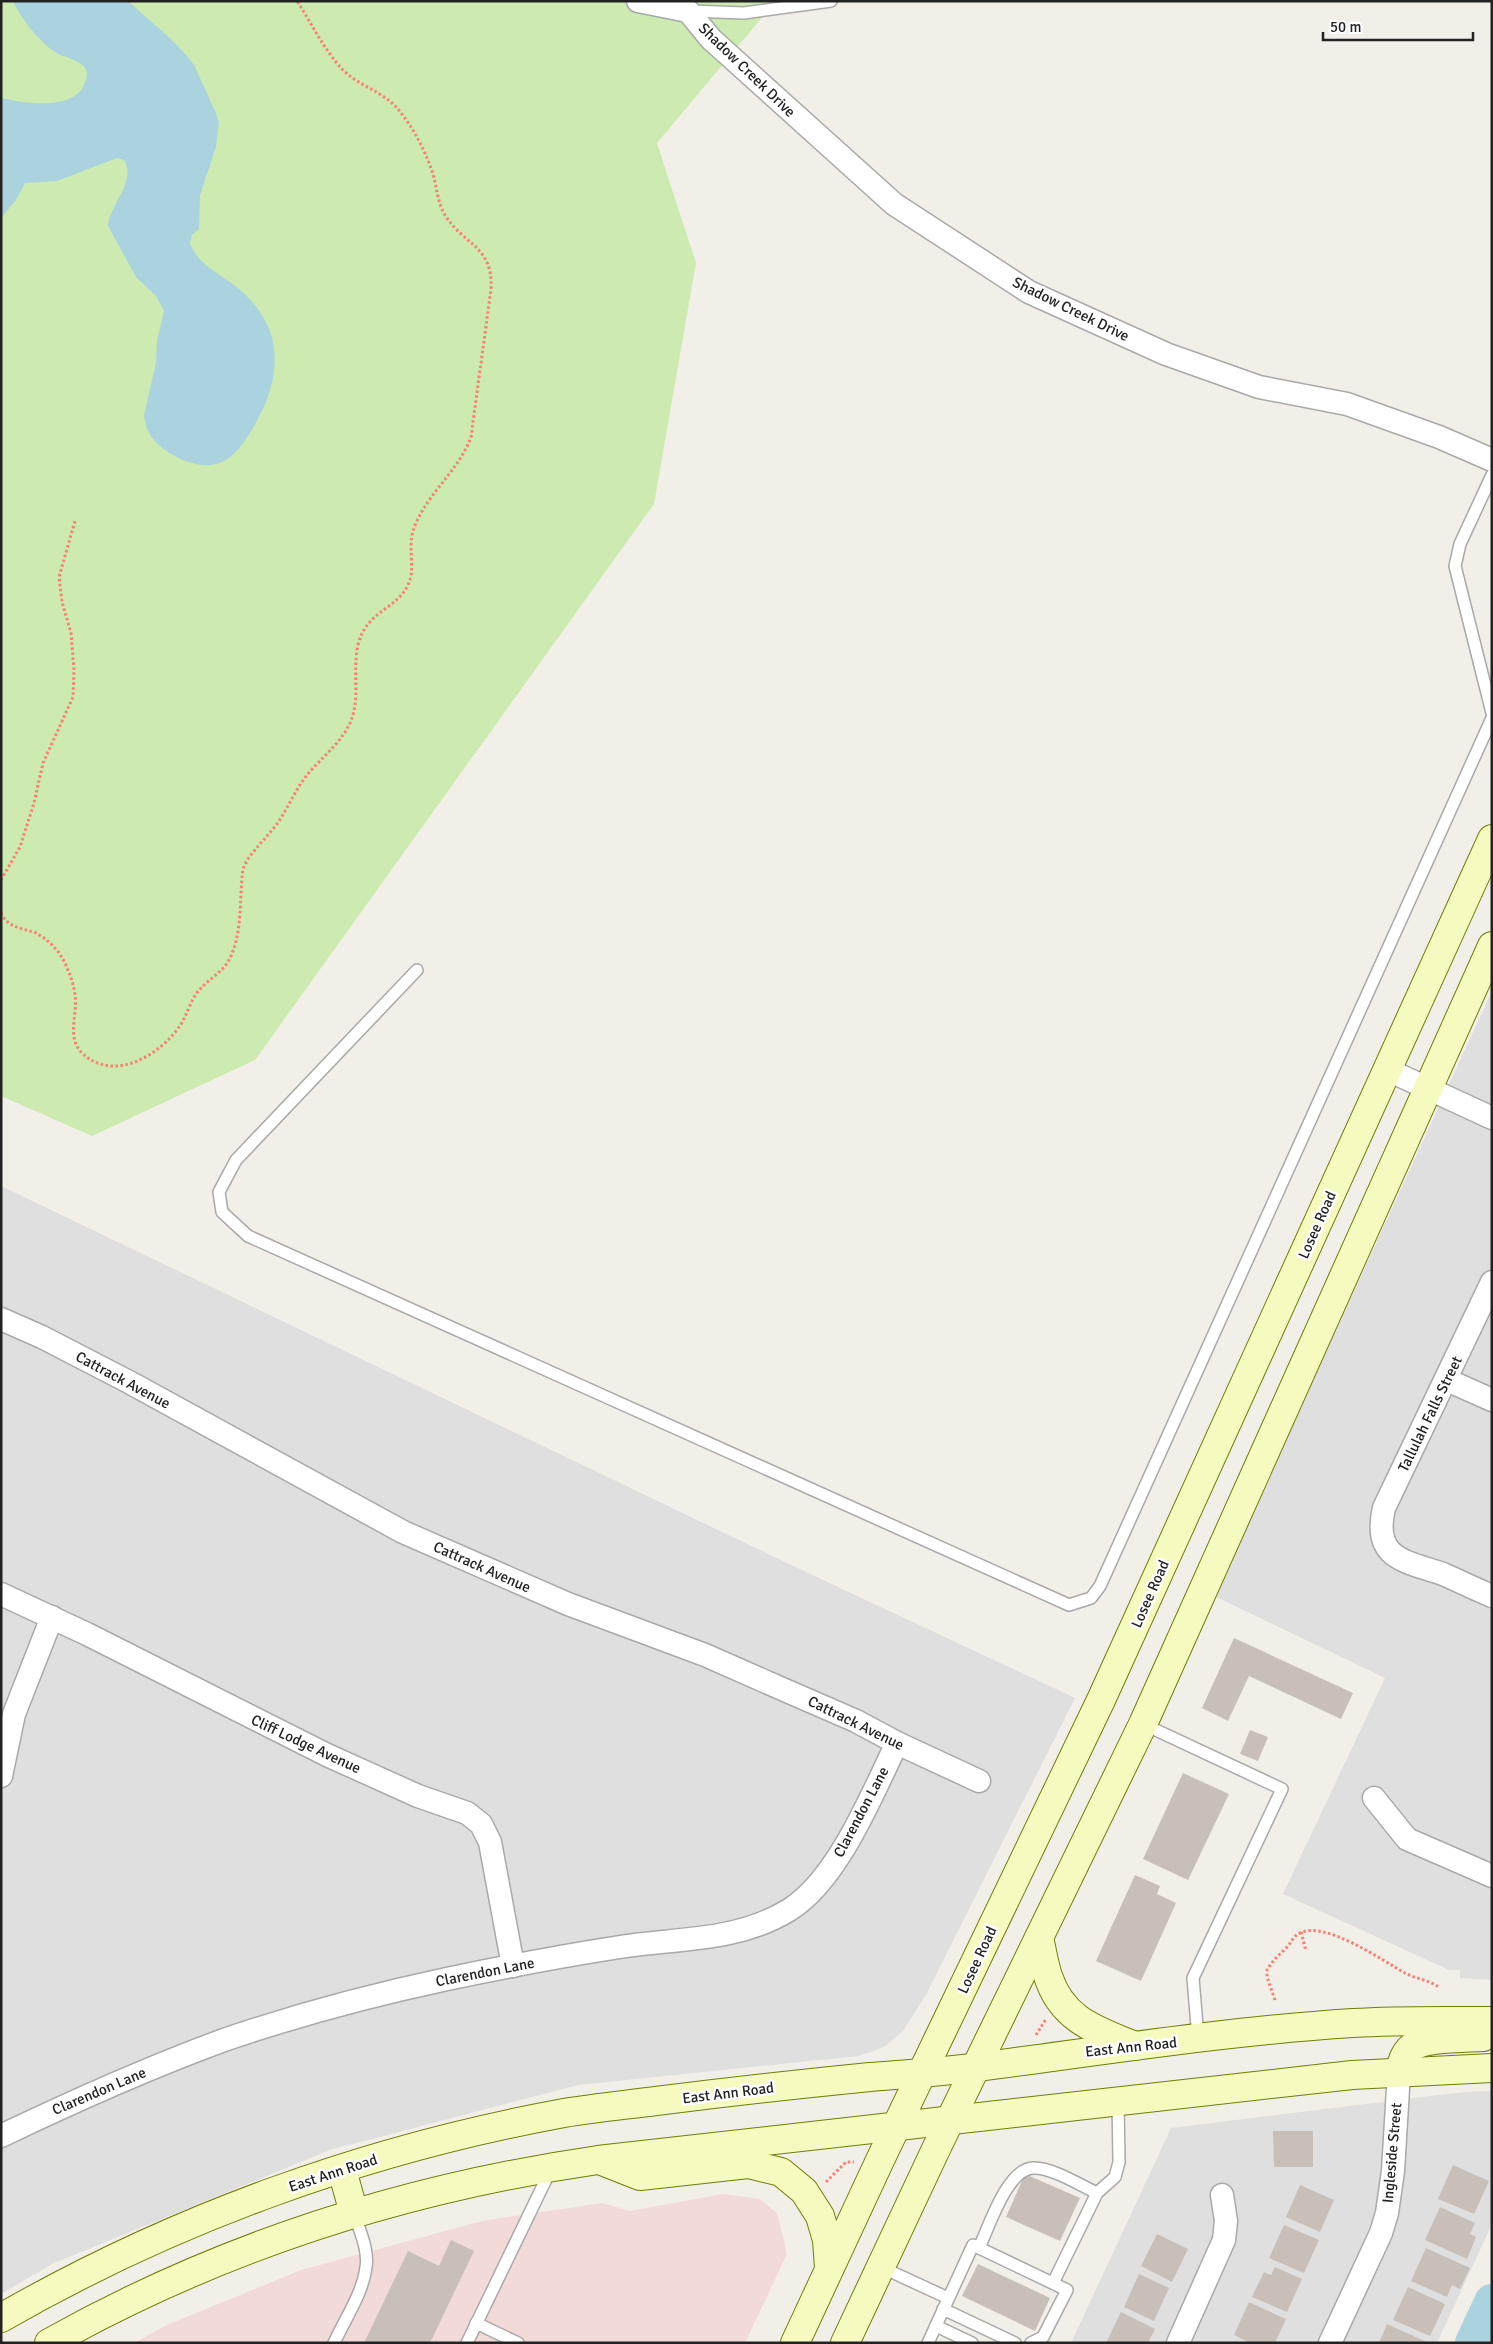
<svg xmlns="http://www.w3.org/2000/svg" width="1493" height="2344" font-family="Signika,sans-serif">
	<rect width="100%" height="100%" fill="#f2efe9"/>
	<g fill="#e0dfdf">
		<polygon points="1492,991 1492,1980 1460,1978 1460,1970 1449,1970 1283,1894 1385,1678 1214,1596"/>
		<polygon points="1,1186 791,1565 1075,1698 926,1995 903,2031 884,2047 859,2056 578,2085 330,2150 52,2264 1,2294"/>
		<polygon points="1492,2091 1492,2224 1437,2343 1071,2343 1171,2128 1464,2092"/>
	</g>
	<polygon fill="#f2dad9" points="723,2194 760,2199 777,2213 787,2254 745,2343 134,2343 167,2325 301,2270 482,2221 602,2203 630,2211"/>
	<polygon fill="#cdebb0" points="1,1 776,1 657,143 696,263 654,504 255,1060 92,1136 1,1096"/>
	<path fill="#aad3df" d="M13 1H128L171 39 187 56 194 65 216 113 219 122 216 147 200 195 199 229 192 235 190 243C196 261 215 272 230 282 273 313 285 353 266 402 258 420 241 454 222 462 199 473 160 453 149 433 146 428 145 421 144 415L156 363 157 341 164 311 156 296 136 277 108 226C110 204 137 181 124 160L117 158 57 181 25 183 16 200 1 218V98C24 103 76 112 85 82 87 78 88 72 85 68 79 59 66 58 58 54 42 45 20 18 13 1Z"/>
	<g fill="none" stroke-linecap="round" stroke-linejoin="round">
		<polyline stroke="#aad3df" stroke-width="36" points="1473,2343 1492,2302"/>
	</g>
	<g fill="#c7bfb8">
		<polygon points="1234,1638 1353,1693 1341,1719 1249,1676 1228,1721 1202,1708"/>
		<polygon points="1250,1730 1268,1737 1258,1761 1240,1754"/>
		<polygon points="1183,1773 1229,1794 1188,1880 1143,1859"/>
		<polygon points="1135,1875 1160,1886 1157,1894 1176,1903 1141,1981 1096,1961"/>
		<polygon points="1273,2131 1313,2131 1313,2167 1274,2167"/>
		<polygon points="1453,2165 1489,2181 1474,2214 1438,2199"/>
		<polygon points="1025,2174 1080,2198 1060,2241 1006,2217"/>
		<polygon points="1300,2185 1334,2200 1320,2232 1286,2217"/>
		<polygon points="1440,2207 1475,2223 1470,2234 1476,2237 1467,2259 1425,2240"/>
		<polygon points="1284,2225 1319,2240 1304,2273 1269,2258"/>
		<polygon points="1157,2234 1188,2249 1172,2282 1141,2266"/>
		<polygon points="451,2240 474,2251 430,2343 364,2343 408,2251 439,2266"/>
		<polygon points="1426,2248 1470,2268 1460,2289 1452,2285 1447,2297 1411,2281"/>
		<polygon points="978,2264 1050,2298 1035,2331 962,2296"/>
		<polygon points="1275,2267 1302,2279 1287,2312 1252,2297 1264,2272 1271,2275"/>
		<polygon points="1139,2274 1169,2288 1154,2321 1124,2307"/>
		<polygon points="1408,2287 1445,2304 1430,2336 1393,2320"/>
		<polygon points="1249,2302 1286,2319 1275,2343 1250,2343 1234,2335"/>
		<polygon points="1121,2312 1155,2329 1148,2343 1106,2343"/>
		<polygon points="1387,2324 1429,2343 1379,2343"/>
	</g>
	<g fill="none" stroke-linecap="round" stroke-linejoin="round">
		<defs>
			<g id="lane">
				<polyline points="690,11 744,13 831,1"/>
				<polyline points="1492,475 1460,544 1455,566 1492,713"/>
				<polyline points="417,970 236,1160 219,1192 222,1212 248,1236 1069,1605 1091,1598 1100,1586 1492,718"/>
				<polyline points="1143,1724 1282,1789 1193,1978 1198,2038"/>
				<path d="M979 2248C989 2227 1007 2169 1033 2168 1051 2167 1080 2185 1097 2193"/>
				<polyline points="881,2267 948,2298"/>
				<polyline points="1053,2283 1097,2193 1115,2177 1119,2162 1118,2101"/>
				<polyline points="943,2309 1015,2343"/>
				<polyline points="476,2323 518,2343"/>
				<polyline points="936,2326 972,2343"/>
				<path d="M334 2343C345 2319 363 2293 366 2267 369 2250 359 2229 354 2213"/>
				<polyline points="467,2343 551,2169"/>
				<polyline points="928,2343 973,2245 1067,2290 1043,2337 1031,2343"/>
			</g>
			<g id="street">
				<polyline points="638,1 688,11 711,39 894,204 1029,292 1166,354 1259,387 1347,404 1439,437 1492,460"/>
				<polyline points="1388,1070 1492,1118"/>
				<path d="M1492 1282 1384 1508C1372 1559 1405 1561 1443 1574 1459 1581 1475 1589 1492 1596"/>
				<polyline points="1,1319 42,1337 129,1382 403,1532 568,1604 705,1655 780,1688 856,1721 897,1743 979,1781"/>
				<polyline points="1447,1380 1492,1400"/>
				<polyline points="1,1594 87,1634 327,1755 418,1796 467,1813 481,1824 490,1842 513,1966"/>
				<polyline points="1,1776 14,1714 52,1617"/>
				<polyline points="1374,1798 1407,1839 1492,1876"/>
				<path d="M1 2136C74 2101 148 2068 224 2040 297 2015 372 1995 447 1979 504 1967 562 1956 620 1947 677 1938 737 1942 789 1910 838 1880 872 1794 897 1743"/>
				<polyline points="1178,2343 1224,2240 1226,2221 1222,2195"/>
				<polyline points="1330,2343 1381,2233 1387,2213 1393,2171 1399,2072"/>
			</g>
			<g id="secondary">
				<path d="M1039 1938C1042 1950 1044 1964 1048 1976 1062 2020 1096 2030 1135 2046"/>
				<path d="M1399 2072C1402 2063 1404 2053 1412 2047 1425 2037 1466 2038 1483 2037"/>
				<polyline points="602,2161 640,2176 748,2164 781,2172 804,2191 820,2216 827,2240 829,2268"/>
				<polyline points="342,2170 354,2213"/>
				<path d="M1 2318C175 2218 367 2149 564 2113 594 2108 625 2105 656 2101 727 2092 799 2084 870 2077 906 2074 942 2072 978 2067 1102 2051 1227 2031 1353 2023 1399 2020 1445 2021 1492 2021"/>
				<path d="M49 2343C220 2247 405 2188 598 2160L1352 2075 1492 2068"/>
				<polyline points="795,2343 881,2158 1101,1700 1492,839"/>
				<polyline points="845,2343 936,2149 1143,1724 1492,946"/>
			</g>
		</defs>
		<use href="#lane" stroke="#a9a9a9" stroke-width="14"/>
		<use href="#street" stroke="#a9a9a9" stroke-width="25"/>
		<use href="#secondary" stroke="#707d05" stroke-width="30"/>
		<g stroke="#fa8072" stroke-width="3" stroke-dasharray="2.5 2.5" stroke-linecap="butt">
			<polyline points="1,880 20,847 34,803 43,763 73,697 74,670 71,633 62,602 59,577 75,521"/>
			<path d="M1 913C8 928 22 928 36 933 44 937 53 945 59 953 67 965 73 980 75 995 78 1014 66 1037 82 1053 114 1084 162 1054 181 1024 187 1014 190 1003 196 994 206 980 223 973 230 958 243 931 239 898 243 869L246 862C255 848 267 837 277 824 288 808 295 790 307 775 321 758 341 743 350 723 361 699 352 671 358 645 366 611 396 610 408 585 417 566 405 546 416 523 430 491 459 470 471 437L491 289C493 245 464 246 445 215 437 202 437 186 432 171 425 151 415 131 402 114 386 92 362 88 344 71 325 52 312 24 297 1"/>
			<polyline points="1301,1932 1306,1951"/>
			<path d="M1275 2000 1267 1977V1970C1272 1961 1280 1954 1287 1947 1292 1942 1293 1936 1300 1933 1325 1920 1383 1961 1405 1973 1416 1979 1430 1980 1440 1988"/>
			<polyline points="1036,2035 1046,2019"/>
			<polyline points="826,2182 846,2162 854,2162"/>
		</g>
		<use href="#lane" stroke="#fff" stroke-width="11"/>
		<use href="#street" stroke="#fff" stroke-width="22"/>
		<use href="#secondary" stroke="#f7fabf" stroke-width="28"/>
	</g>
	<g text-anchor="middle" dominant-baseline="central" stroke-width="5" stroke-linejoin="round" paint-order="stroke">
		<g font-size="15" fill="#222" stroke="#fff">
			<text transform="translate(747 70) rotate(44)">Shadow Creek Drive</text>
			<text transform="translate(1071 309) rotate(26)">Shadow Creek Drive</text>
			<text transform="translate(1317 1225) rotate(-66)">Losee Road</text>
			<text transform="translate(123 1380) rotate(28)">Cattrack Avenue</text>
			<text transform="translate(1430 1414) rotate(-64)">Tallulah Falls Street</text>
			<text transform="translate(482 1567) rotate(24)">Cattrack Avenue</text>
			<text transform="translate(1150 1594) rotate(-66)">Losee Road</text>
			<text transform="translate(856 1723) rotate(26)">Cattrack Avenue</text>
			<text transform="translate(306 1744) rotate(25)">Cliff Lodge Avenue</text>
			<text transform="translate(861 1812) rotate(-62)">Clarendon Lane</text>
			<text transform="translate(977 1960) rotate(-65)">Losee Road</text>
			<text transform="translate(485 1972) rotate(-11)">Clarendon Lane</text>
			<text transform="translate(1131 2047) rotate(-6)">East Ann Road</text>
			<text transform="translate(99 2091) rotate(-23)">Clarendon Lane</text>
			<text transform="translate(728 2093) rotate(-7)">East Ann Road</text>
			<text transform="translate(1392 2153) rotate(-85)">Ingleside Street</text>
			<text transform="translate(333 2173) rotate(-18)">East Ann Road</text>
		</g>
	</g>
	<rect width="1493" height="2344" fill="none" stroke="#222222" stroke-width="5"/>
	<path d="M1323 32v8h150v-8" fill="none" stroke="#222222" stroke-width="2.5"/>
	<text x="1330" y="32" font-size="15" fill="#222222" stroke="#ffffff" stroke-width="4" paint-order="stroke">50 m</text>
</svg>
